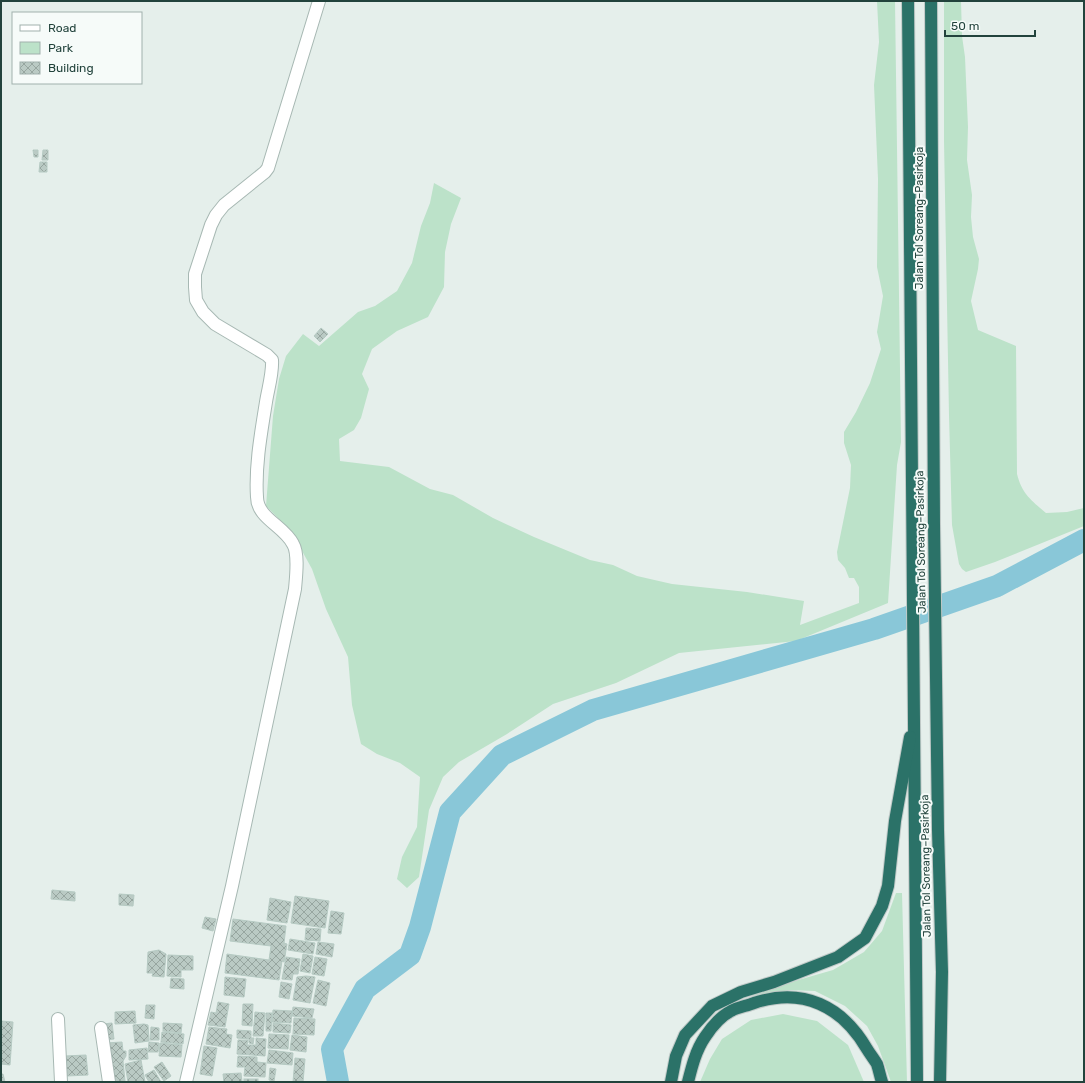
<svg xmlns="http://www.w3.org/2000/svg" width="1085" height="1083" font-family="Rubik,sans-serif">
	<defs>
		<pattern id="building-cross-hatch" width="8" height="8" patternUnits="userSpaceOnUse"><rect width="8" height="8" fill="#bacac4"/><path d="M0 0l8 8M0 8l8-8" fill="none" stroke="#97a6a0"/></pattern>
	</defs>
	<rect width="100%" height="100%" fill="#e5efeb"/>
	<g fill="#bce2c9">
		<polygon points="877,1 895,1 901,442 897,465 888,603 796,641 679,653 616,683 553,704 507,734 459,762 443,777 429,810 419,877 407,888 397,879 402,857 417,827 420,777 400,763 377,754 361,744 352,705 348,657 326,609 312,569 291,531 266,506 273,416 279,379 286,356 303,334 319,346 358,312 375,306 397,291 412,263 421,226 430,203 434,183 461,198 451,224 445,252 444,287 428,317 397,331 372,349 362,374 369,389 361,418 354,430 339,439 340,461 389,467 430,489 453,495 493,518 534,537 590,560 613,565 637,576 672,584 747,592 804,601 800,625 859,603 859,587 854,578 849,578 845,568 838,560 837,552 850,488 851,465 844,443 844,432 856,412 870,383 881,349 877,332 883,296 877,267 878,179 874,85 879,42"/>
		<path d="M944 1H961L962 36 965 57 968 127 967 160 972 195 971 217 973 237 979 259 978 269 971 301 978 330 1016 346 1017 474C1022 494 1031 500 1046 513L1067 512 1084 508V526L995 562 966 572 962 569 959 564 952 525 949 415 944 141Z"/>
		<polygon points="896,893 902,893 907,1082 891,1082 878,1046 867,1026 845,1006 815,991 791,990 750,996 774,987 833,970 864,952 882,931"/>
		<polygon points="783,1014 817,1021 848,1045 864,1082 700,1082 710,1059 722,1039 751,1020"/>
	</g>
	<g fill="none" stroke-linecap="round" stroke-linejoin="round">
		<polyline stroke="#89c7d8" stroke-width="22" points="338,1082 332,1049 365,989 410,955 420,927 450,812 502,755 593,710 874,629 997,586 1084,540"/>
	</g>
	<g fill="url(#building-cross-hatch)" stroke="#b6cac3">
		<polygon points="33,150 38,150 38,157 34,157"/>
		<polygon points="43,150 48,150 48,160 42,160"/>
		<polygon points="40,162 47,162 47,172 39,172"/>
		<polygon points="321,328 328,334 320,342 314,336"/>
		<polygon points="52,890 75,892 75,901 51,899"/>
		<polygon points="119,894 134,895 133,906 119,905"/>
		<polygon points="295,896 329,901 325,928 291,923"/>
		<polygon points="270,898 291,902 287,923 267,920"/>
		<polygon points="331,911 344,913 341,934 328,933"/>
		<polygon points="205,917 216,919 213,931 202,928"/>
		<polygon points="233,919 286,926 284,943 287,944 284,962 282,961 279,980 225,973 227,954 269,960 271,946 230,941"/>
		<polygon points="306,928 321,929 320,941 305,940"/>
		<polygon points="290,939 315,943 313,954 288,950"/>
		<polygon points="318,942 334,944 332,957 316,954"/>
		<polygon points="159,950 166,954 164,977 152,976 153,973 147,973 148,952"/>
		<polygon points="303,954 313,956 310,973 300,971"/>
		<polygon points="168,955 193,956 193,970 181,970 181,977 167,976"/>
		<polygon points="286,957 300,959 298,974 293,974 292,980 282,979"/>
		<polygon points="315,957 327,959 324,976 312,974"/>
		<polygon points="306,976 315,977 310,1003 293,1000 297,977"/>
		<polygon points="225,977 246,979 244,997 224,995"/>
		<polygon points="171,978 184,979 184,989 170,988"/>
		<polygon points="318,980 330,983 326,1006 313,1003"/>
		<polygon points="281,982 292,984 289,999 279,997"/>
		<polygon points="218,1002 229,1004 225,1027 208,1025 211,1012 216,1013"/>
		<polygon points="243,1004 253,1004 252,1026 242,1025"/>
		<polygon points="146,1005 155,1005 154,1019 145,1018"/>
		<polygon points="293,1007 314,1009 312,1018 292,1016"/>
		<polygon points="273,1010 292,1011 291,1023 272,1022"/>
		<polygon points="135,1011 136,1023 115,1024 115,1012"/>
		<polygon points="255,1012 265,1013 263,1036 253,1036"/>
		<polygon points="266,1013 272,1013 271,1031 266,1031"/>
		<polygon points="294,1018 315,1019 314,1035 293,1034"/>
		<polygon points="1,1021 13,1022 10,1065 1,1064"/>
		<polygon points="112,1023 114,1039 104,1040 103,1024"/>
		<polygon points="163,1023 182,1024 181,1033 163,1031"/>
		<polygon points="273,1023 291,1025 290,1033 273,1032"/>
		<polygon points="144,1024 148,1025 149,1041 135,1043 133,1025"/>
		<polygon points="151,1027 159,1028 159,1040 150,1040"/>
		<polygon points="209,1027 227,1029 226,1034 232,1035 230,1048 206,1044"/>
		<polygon points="237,1030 251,1031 251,1038 254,1038 253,1044 249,1043 249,1039 237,1038"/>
		<polygon points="162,1032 184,1034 183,1044 161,1042"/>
		<polygon points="269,1034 289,1035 288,1049 268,1048"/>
		<polygon points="292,1035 307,1037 306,1052 290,1050"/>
		<polygon points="256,1038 266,1039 265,1056 237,1054 238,1040 248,1040 247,1045 256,1045"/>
		<polygon points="122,1042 123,1051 126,1051 126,1056 123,1061 125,1081 110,1082 106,1043"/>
		<polygon points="149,1042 159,1043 158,1052 148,1052"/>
		<polygon points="160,1043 182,1045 181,1057 159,1056"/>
		<polygon points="204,1046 217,1048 212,1076 200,1074"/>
		<polygon points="147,1048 148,1059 129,1060 129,1050"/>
		<polygon points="269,1050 293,1053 292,1065 267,1063"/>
		<polygon points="86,1055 88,1075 67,1076 65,1056"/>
		<polygon points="238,1056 257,1057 257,1062 266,1063 265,1077 244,1076 245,1067 237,1067"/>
		<polygon points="295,1058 305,1059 303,1082 293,1082"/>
		<polygon points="141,1060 145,1082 128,1082 125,1064"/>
		<polygon points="162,1062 171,1076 164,1081 154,1067"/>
		<polygon points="270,1068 276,1069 274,1081 269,1080"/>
		<polygon points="154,1070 161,1082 149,1082 145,1075"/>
		<polygon points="241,1073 242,1082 224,1082 223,1074"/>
		<polygon points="1,1074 3,1074 5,1082 1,1082"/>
		<rect x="244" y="1079" width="14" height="3"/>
	</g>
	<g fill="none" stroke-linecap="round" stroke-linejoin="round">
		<defs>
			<g id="minor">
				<polyline points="58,1019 61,1082"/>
				<polyline points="101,1028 109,1082"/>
				<path d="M186 1082 232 886 295 589C296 577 299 554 293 544 284 526 257 518 257 497 255 466 261 433 266 402 268 389 273 373 272 360L267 355 215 324 203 312 196 300 195 287V274L211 225 216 215 224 205 265 172 268 168 319 1"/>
			</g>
			<g id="highway">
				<polyline points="908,1 917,1082"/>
				<polyline points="931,1 934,524 938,830 942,972 940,1082"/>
				<polyline points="671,1082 676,1056 685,1035 712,1006 741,992 774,982 838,957 865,938 882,906 888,886 895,821 910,737"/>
				<path d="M688 1082C692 1066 696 1050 705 1037 711 1028 721 1016 731 1011 738 1007 747 1006 754 1003 803 987 842 1006 867 1049 870 1054 874 1059 877 1064 879 1070 880 1076 882 1082"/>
			</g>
		</defs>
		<use href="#minor" stroke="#a7b8b3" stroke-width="14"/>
		<use href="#highway" stroke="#c1cac8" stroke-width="14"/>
		<use href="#minor" stroke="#fff" stroke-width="12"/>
		<use href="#highway" stroke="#2b7268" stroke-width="12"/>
	</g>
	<g text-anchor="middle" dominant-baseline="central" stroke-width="4" stroke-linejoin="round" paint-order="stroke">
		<g font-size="11" fill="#22433c" stroke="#f6fbf9">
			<text transform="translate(919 218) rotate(-90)">Jalan Tol Soreang–Pasirkoja</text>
			<text transform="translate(921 542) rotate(-91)">Jalan Tol Soreang–Pasirkoja</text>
			<text transform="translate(926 866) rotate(-91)">Jalan Tol Soreang–Pasirkoja</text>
		</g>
	</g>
	<rect width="1085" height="1083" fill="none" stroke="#22433c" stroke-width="4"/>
	<rect x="12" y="12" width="130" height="72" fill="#f6fbf9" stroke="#a1b1ad"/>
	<rect x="20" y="25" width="20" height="6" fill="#ffffff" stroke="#a1b1ad"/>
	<text x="48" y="32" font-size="12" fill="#22433c">Road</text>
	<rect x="20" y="42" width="20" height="12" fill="#bce2c9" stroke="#a1b1ad"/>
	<text x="48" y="52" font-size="12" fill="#22433c">Park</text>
	<rect x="20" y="62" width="20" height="12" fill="url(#building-cross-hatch)" stroke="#a1b1ad"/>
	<text x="48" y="72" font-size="12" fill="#22433c">Building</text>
	<path d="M945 30v6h90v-6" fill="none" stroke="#22433c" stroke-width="2"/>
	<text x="951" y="30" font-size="12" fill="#22433c" stroke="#f6fbf9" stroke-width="3" paint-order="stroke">50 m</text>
</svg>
